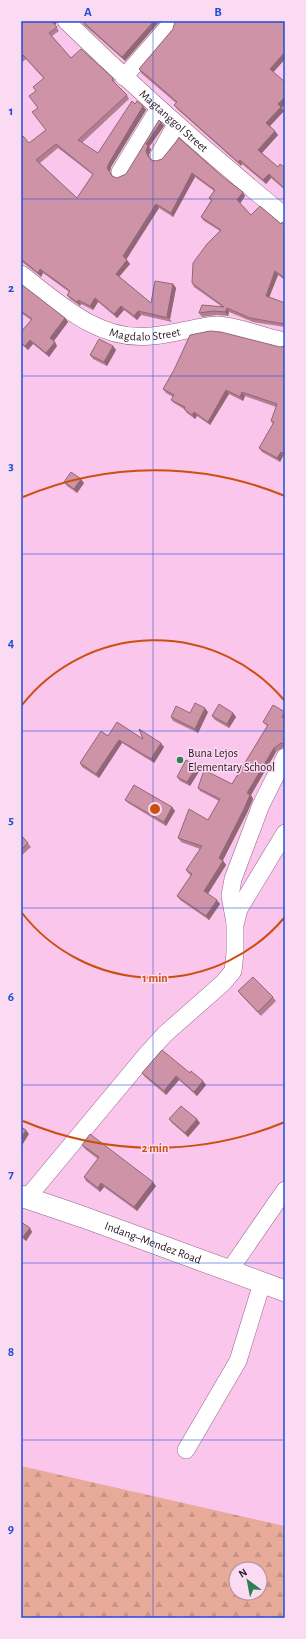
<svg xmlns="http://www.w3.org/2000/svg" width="306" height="1639" font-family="'Alegreya Sans',sans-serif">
	<defs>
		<pattern id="forest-firs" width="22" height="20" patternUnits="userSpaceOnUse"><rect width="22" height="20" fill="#e8ab9a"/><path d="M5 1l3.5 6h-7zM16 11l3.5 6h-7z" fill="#c79385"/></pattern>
	</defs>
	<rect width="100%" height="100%" fill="#fbc6ec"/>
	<path fill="url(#forest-firs)" fill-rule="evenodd" d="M21 1466 285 1526V1618H21ZM236 1569H260V1593H236Z"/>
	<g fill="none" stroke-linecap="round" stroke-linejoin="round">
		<defs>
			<g id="minor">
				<path id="s1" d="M66 21C136 89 209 154 285 216"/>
				<polyline points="124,77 168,27"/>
				<polyline points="159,155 176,124"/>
				<polyline points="120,172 159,108"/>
				<path id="s2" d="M21 274C59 303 99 342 151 336 166 335 181 331 196 328 203 327 210 325 217 325 240 326 262 337 285 341"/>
				<polyline points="235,923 230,896 233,879 261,805 285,757"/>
				<polyline points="27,1198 146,1055 165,1034 223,983 233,971 235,953 235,925 239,909 285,833"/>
				<polyline points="229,1271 285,1190"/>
				<polyline points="186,1450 238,1361 262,1283"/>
			</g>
			<g id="major">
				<path id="s3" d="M21 1196 83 1217 285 1291"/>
			</g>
		</defs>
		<use href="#minor" stroke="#936487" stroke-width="18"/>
		<use href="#major" stroke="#936487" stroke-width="22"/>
		<use href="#minor" stroke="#fff" stroke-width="17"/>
		<use href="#major" stroke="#fff" stroke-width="21"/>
	</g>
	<g fill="#b27e90" fill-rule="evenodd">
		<path d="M21 21H56V24L55 25 59 31 52 36 71 58 113 78 115 82V83L127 95 129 99 82 143 98 153 135 104 143 106 146 110 111 167 110 172 112 177 117 178 126 174 161 122 164 126 149 147 151 149 149 155 150 158 151 160 224 178 245 196 240 203 251 215 285 225V280L278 275 269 298 285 303V327L253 322 229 312 228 316 217 315 202 317 199 313 221 306 194 287 192 283 220 231 204 221 201 217 211 200 209 198 214 191 195 177 173 217 159 208 126 259 130 264 119 277 151 303 173 284 176 288 170 319 172 322 141 315 137 320 124 310 117 318 98 302 93 310 81 304 80 306 70 299 67 295 69 292 43 273 41 277 21 261V139L29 143 46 130 38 108 36 91 44 79 26 59 21 63ZM58 148 93 175 77 198 40 163Z"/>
		<polygon points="82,21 160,21 125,61 84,25"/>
		<polygon points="285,23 285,59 274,72 282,108 284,111 270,126 278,135 262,153 278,167 284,167 285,166 285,190 271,178 266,184 242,164 241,166 177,109 174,105 176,103 141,73 139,69 173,29"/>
		<polygon points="21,284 65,318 68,322 54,341 57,346 49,357 33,344 28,350 21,344 21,332 31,320 21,313"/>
		<polygon points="113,346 116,350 107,366 93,359 90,355"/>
		<polygon points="285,346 285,456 283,456 280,462 262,452 259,448 273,424 271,421 276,407 245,396 243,401 229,394 210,425 197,416 195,419 187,413 184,409 174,403 171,400 173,397 166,393 163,389"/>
		<polygon points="64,482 84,483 77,493 67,486"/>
		<polygon points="208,712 198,733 173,721 171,717 190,713"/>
		<polygon points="285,712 285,747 284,747 276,752 251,795 253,799 247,813 223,860 226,865 208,894 220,904 209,920 180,900 177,896 191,876 189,874 186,870 200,849 181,842 178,838 208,820 219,801 200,791 198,788 232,784 267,726 263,722"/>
		<polygon points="233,713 236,717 229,728 215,720 212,716"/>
		<polygon points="108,736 143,739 164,747 154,763 122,743 99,778 82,767 80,763"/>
		<polygon points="200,770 190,786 180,781 177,777"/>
		<polygon points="125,800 172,807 175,811 166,826 128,803"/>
		<polygon points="21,835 31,847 21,856"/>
		<polygon points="238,991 273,997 276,1001 261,1016 241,995"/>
		<polygon points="142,1073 190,1073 206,1085 197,1096 179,1080 166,1095 145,1077"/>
		<polygon points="169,1119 200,1123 188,1137 172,1123"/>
		<polygon points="82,1145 156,1186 137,1211 104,1187 100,1192 86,1181 84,1177 98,1159 85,1149"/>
		<polygon points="21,1222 30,1228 32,1232 26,1241 21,1237"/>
	</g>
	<g fill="#916776">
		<polygon points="53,21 56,21 56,24 54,26 52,22"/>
		<polygon points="154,21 160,21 125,61 122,57"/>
		<polygon points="285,52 285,59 273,72 270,69"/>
		<polygon points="285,97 285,104 282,108 284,111 269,127 266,123 278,104"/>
		<polygon points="143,106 146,110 111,167 110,172 114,180 107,168 109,163"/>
		<polygon points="161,122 164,126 149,147 151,149 149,155 150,160 148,156 146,151 146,144"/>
		<polygon points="275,131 278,135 261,154 258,150"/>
		<polygon points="240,160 242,164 241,166 238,162"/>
		<polygon points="192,173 195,177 173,217 171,213"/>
		<polygon points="269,174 271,178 266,184 263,180"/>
		<polygon points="243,192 245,196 240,204 237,200"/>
		<polygon points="156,204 159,208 126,260 123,256"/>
		<polygon points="127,260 130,264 118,278 116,274"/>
		<polygon points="40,269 43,273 41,277 38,273"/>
		<polygon points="275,271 278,275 268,300 266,296"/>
		<polygon points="173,284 176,288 170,319 167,316"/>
		<polygon points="95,298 98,302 93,310 90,306"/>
		<polygon points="78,300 81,304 80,306 77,302"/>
		<polygon points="121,306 124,310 117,318 114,314"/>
		<polygon points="227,308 229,312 228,316 225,312"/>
		<polygon points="138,311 141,315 137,320 134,316"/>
		<polygon points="65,318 68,322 53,342 50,338"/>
		<polygon points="30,340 33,344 28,350 25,346"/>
		<polygon points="55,342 57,346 49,357 46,353"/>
		<polygon points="113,346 116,350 107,366 104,362"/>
		<polygon points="226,390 229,394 210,425 208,422"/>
		<polygon points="242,392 245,396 243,401 240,397"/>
		<polygon points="194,412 197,416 195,419 192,415"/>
		<polygon points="281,452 283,456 280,462 277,458"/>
		<polygon points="81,479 84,483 77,493 74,489"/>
		<polygon points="205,708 208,712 198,733 195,729"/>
		<polygon points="285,712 285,721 282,717"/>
		<polygon points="233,713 236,717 229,728 227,724"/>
		<polygon points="119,740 122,743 99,778 96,774"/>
		<polygon points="161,743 164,747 154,763 151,759"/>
		<polygon points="274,748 276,752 251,795 253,799 247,813 222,862 219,858 247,793"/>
		<polygon points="197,766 200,770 190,786 187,782"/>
		<polygon points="172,807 175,811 166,826 164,822"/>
		<polygon points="223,861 226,865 207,895 204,891"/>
		<polygon points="217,900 220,904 209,920 206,916"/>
		<polygon points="176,1076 179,1080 166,1095 164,1091"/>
		<polygon points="203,1081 206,1085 197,1096 194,1092"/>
		<polygon points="197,1119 200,1123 188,1137 185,1133"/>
		<polygon points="26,1130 29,1134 21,1147 21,1138"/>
		<polygon points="153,1182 156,1186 137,1211 134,1207"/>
		<polygon points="101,1183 104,1187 100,1192 98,1188"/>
		<polygon points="30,1228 32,1232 26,1241 23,1237"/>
	</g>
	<g fill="#cf93a8" stroke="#916776" fill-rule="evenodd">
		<path d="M21 21H53L52 22 57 27 49 33 71 58 81 49 113 78 112 80 127 95 78 140 98 153 132 101 135 104 137 101 143 106 109 163 107 168 112 176 117 178 126 174 159 120 161 122 146 144 148 145 146 151 148 156 151 160 156 161 162 159 179 138 224 178 243 192 237 200 251 215 260 206 281 224 282 222 285 225V278L275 271 266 296 285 303V324L250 318 227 308 225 312 214 311 199 313 202 305 224 307 192 283 193 263 207 244 221 230 201 217 212 200 209 198 215 190 192 173 171 213 156 204 123 256 127 260 116 274 151 303 155 281 173 284 167 316 169 318 138 311 134 316 121 306 114 314 95 298 90 306 78 300 77 302 67 295 70 291 40 269 38 273 21 259V139L23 136 29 143 46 130 32 112 38 108 29 96 36 91 33 87 44 78 23 55 21 57ZM56 144 93 174 77 198 36 160Z"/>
		<polygon points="82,21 154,21 122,57"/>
		<polygon points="175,21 283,21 285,23 283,25 285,26 285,52 270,69 285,82 285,97 278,104 281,107 266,123 275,131 258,150 278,167 280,164 284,167 285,166 285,187 284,188 269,174 263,180 240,160 238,162 174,105 177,102 168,94 139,69 173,29"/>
		<polygon points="21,284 65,318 50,338 55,342 46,353 30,340 25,346 21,343 21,332 32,319 21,311"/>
		<polygon points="210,331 221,332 280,347 285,346 285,454 281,452 277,458 259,448 274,422 271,421 277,404 242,392 240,397 226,390 208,422 194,412 192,415 184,409 185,407 171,400 174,395 163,389 174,370 190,335"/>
		<polygon points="99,339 113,346 104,362 90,355"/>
		<polygon points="71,472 81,479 74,489 64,482"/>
		<polygon points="195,703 205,708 195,729 171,717 176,706 190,713"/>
		<polygon points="219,704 233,713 227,724 212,716"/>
		<polygon points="273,705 285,712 282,717 285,718 285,744 281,743 274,748 247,793 250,795 244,809 219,858 223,861 204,891 217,900 206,916 177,896 192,874 186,870 202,846 178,838 189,809 208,820 220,799 198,788 204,770 232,784 268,725 263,722"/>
		<polygon points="117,722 143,739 139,729 161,743 151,759 119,740 96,774 80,763 101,731 108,736"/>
		<polygon points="186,760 197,766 187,782 177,777"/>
		<polygon points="134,785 172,807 164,822 125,800"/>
		<polygon points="21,835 28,843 21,850"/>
		<polygon points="253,977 273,997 258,1012 238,991"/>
		<polygon points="162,1050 190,1073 191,1071 203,1081 194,1092 176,1076 164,1091 142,1073"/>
		<polygon points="181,1106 197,1119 185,1133 169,1119"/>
		<polygon points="21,1127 26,1130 21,1138"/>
		<polygon points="90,1134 153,1182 134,1207 101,1183 98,1188 84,1177 99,1157 82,1145"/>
		<polygon points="21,1222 30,1228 23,1237 21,1235"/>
	</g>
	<path fill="none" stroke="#1d4ed8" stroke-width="1" stroke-opacity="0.55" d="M153 21V1618M21 199H285M21 376H285M21 554H285M21 731H285M21 908H285M21 1085H285M21 1263H285M21 1440H285"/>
	<g fill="none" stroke="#cc4f10" stroke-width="2">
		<path d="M284 918A169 169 0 0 1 22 913M22 705A169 169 0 0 1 284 700"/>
		<path d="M285 1122A339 339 0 0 1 23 1121M23 497A339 339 0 0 1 285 496"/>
	</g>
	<circle fill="#2c8053" stroke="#fbdbf2" stroke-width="1.5" cx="180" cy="760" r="4"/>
	<g text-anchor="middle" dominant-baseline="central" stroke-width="3" stroke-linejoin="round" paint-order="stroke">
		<g font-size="12" fill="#2c1927" stroke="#fbdbf2">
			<text stroke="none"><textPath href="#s1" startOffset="147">Magtanggol Street</textPath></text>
			<text stroke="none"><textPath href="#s2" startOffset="142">Magdalo Street</textPath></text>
			<text stroke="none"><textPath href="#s3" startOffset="140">Indang–Mendez Road</textPath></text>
		</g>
		<g font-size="12" fill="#2c1927" stroke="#fbdbf2" text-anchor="start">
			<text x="188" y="753">Buna Lejos<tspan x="188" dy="14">Elementary School</tspan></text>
		</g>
	</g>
	<circle cx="155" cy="809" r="6" fill="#cc4f10" stroke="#fbdbf2" stroke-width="2"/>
	<g font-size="12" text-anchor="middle" font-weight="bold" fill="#cc4f10" stroke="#fbdbf2" stroke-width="3" stroke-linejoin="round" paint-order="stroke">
		<text x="155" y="982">1 min</text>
		<text x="155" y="1152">2 min</text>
	</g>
	<rect width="306" height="1639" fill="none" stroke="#fbdbf2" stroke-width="44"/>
	<g transform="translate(248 1581) rotate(328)"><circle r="19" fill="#fbdbf2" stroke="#a88da1"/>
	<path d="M0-3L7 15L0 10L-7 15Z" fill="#2c8053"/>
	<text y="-6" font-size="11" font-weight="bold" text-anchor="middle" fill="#2c1927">N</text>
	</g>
	<rect x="22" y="22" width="262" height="1595" fill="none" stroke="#1d4ed8" stroke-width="1.5"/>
	<g font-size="13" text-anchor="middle" font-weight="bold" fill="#1d4ed8">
		<text x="88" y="16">A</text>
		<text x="218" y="16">B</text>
		<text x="11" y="115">1</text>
		<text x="11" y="292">2</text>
		<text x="11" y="470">3</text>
		<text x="11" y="647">4</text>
		<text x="11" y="824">5</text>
		<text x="11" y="1001">6</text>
		<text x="11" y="1178">7</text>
		<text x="11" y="1356">8</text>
		<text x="11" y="1533">9</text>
	</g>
</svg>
